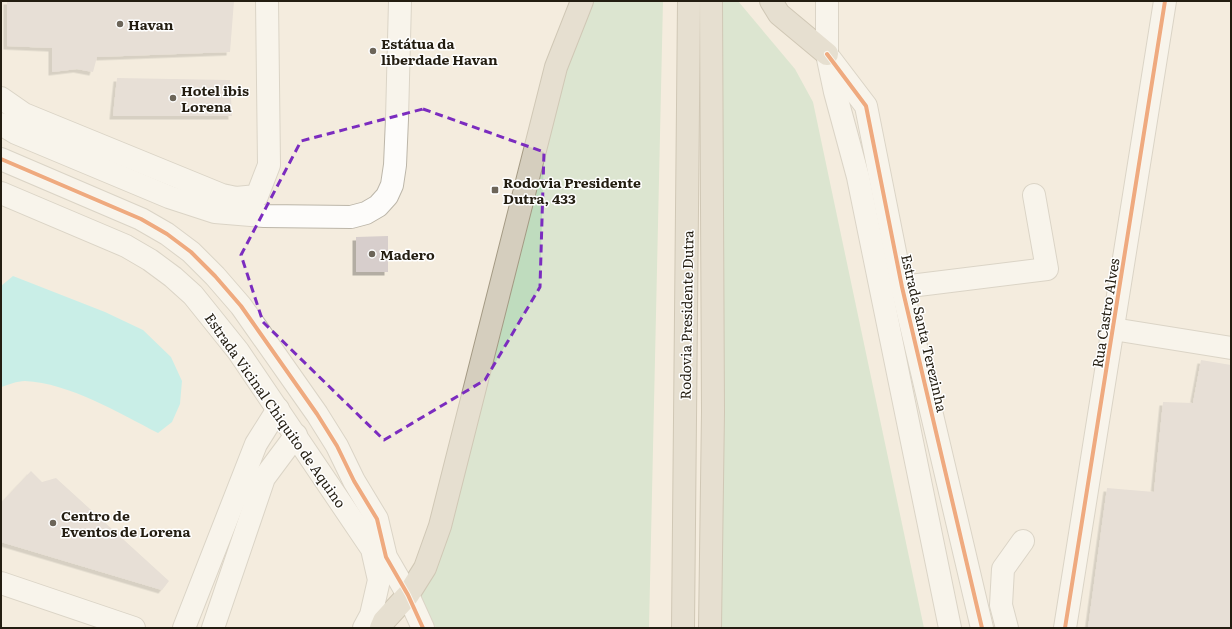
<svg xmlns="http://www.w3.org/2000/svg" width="1232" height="629" font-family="Literata,serif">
	<defs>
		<filter id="shadow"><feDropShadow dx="-3.5" dy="3.5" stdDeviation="0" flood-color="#0004"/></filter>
	</defs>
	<rect width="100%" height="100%" fill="#f4ecde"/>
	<g fill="#bfdcbe">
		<polygon points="592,1 663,1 649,628 436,628 419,599 564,75"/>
		<polygon points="721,1 738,1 795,69 813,102 924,628 722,628 719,384"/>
	</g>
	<path fill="#96f0f2" d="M13 276 105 312 143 330 171 357 182 381 180 404 172 422 158 433C119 413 69 383 25 381 17 381 8 385 1 387V286Z"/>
	<g fill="#d7cecc" filter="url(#shadow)">
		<polygon points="7,1 234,1 230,52 97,57 93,72 77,69 52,72 52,48 7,46"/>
		<polygon points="117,78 230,80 232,116 113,116"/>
		<polygon points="388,236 388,272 356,272 356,237"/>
		<polygon points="1201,360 1231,365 1231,628 1088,628 1107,488 1154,492 1163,402 1193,403"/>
		<polygon points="31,471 42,482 56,478 169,581 162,590 1,542 1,503"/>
	</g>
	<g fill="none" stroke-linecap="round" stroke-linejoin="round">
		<defs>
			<g id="minor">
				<polyline points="827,1 827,54 835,92 858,177 950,628"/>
				<polyline points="831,60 866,106 902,287 982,628"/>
				<polyline points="1,98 24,114 222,195 236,198 257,196 269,165 267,1"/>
				<polyline points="1,124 16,133 169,197 215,212 264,216 351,217 366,213 378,206 387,196 392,185 395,165 397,119 400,1"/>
				<polyline points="1,159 141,219 167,234 191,252 215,276 241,306 317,414 337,446 354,481 377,519 386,557 408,595 423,628"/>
				<polyline points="1,193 126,246 150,260 173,277 193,295 238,351 372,549 379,580 371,615 364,628"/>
				<polyline points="902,287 1047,269 1034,195"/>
				<polyline points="1113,329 1231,348"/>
				<polyline points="1,583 134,628"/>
				<polyline points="184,628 256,444 278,409"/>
				<polyline points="213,628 264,478 296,435"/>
				<polyline points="1007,628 1001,605 1003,569 1023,541"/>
				<polyline points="1065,628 1165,1"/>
			</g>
			<g id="highway">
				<polyline points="771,1 779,14 827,54"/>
				<polyline points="381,628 384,621 408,595 425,568 440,526 556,67 582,1"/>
				<polyline points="683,628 689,1"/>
				<polyline points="710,628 713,412 711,1"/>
			</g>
		</defs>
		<use href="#minor" stroke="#bcb6a9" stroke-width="24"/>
		<use href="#highway" stroke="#a49a84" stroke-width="24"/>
		<use href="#minor" stroke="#fdfcfa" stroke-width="22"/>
		<use href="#highway" stroke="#d5cebe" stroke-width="22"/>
		<defs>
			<g id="cycleway">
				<polyline points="827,54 866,106 902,287 982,628"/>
				<polyline points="1,159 141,219 167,234 191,252 215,276 241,306 317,414 337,446 354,481 377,519 386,557 408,595 423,628"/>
				<polyline points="1065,628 1165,1"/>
			</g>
		</defs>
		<use href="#cycleway" stroke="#fff" stroke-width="6"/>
		<use href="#cycleway" stroke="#e8590c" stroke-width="4"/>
	</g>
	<path d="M0 0H1232V629H0ZM423 109 544 152 540 287 485 380 384 440 263 322 241 255 301 141Z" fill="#f4ecde" fill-opacity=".55" fill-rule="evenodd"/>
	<path fill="none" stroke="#7b2cbf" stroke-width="3" stroke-dasharray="8 5" stroke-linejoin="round" d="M423 109 544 152 540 287 485 380 384 440 263 322 241 255 301 141Z"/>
	<g fill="#6c6559" stroke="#fff" stroke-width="1.5">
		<circle cx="120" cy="24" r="4"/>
		<circle cx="373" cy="51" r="4"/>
		<circle cx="173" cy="98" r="4"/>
		<rect x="491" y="186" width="8" height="8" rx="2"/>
		<circle cx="372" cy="254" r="4"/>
		<circle cx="53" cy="523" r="4"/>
	</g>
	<g text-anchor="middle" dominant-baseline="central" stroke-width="3" stroke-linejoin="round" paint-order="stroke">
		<g font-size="14" font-weight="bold" fill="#231d11" stroke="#fff" text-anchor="start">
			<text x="128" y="24">Havan</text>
			<text x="381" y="43">Estátua da<tspan x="381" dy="16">liberdade Havan</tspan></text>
			<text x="181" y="90">Hotel ibis<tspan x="181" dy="16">Lorena</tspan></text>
			<text x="503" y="182">Rodovia Presidente<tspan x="503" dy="16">Dutra, 433</tspan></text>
			<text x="380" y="254">Madero</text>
			<text x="61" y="515">Centro de<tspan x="61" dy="16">Eventos de Lorena</tspan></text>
		</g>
		<g font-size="14" fill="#231d11" stroke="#fff">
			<text transform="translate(1105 313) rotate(-81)">Rua Castro Alves</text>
			<text transform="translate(686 315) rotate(-89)">Rodovia Presidente Dutra</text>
			<text transform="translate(925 333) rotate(77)">Estrada Santa Terezinha</text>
			<text transform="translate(276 410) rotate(55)">Estrada Vicinal Chiquito de Aquino</text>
		</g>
	</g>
	<rect width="1232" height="629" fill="none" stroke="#231d11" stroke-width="4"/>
</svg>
